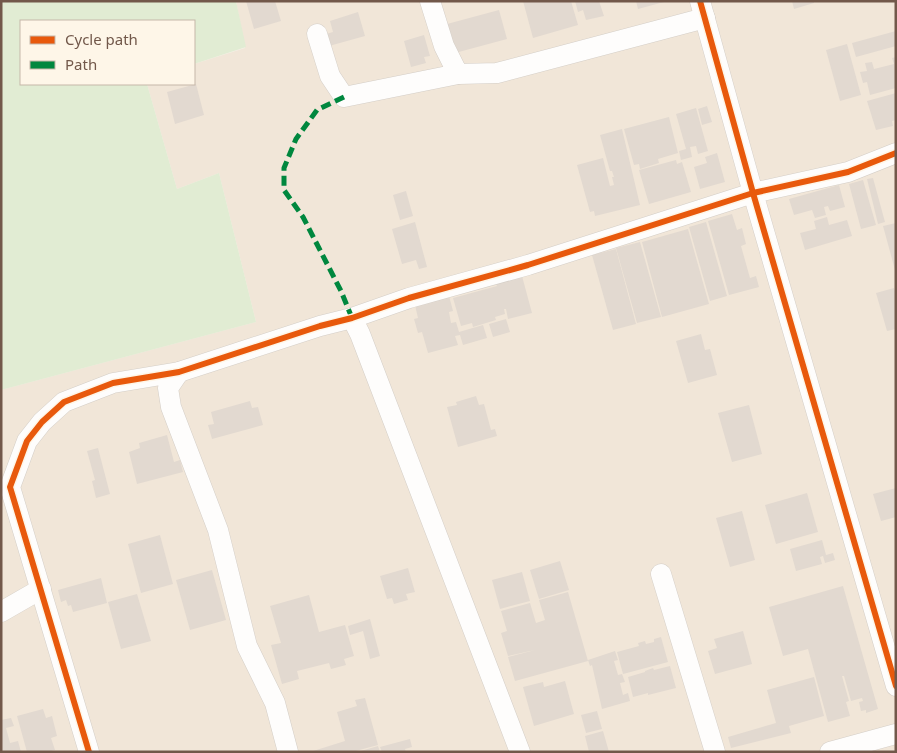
<svg xmlns="http://www.w3.org/2000/svg" width="897" height="753" font-family="'Noto Sans',sans-serif">
	<rect width="100%" height="100%" fill="#f5f1e8"/>
	<polygon fill="#f1e6d8" points="236,1 896,1 896,752 1,752 1,390 256,322 219,173 177,189 147,84 194,84 194,64 245,48"/>
	<polygon fill="#e1ecd3" points="1,1 236,1 246,47 194,64 194,21 21,21 21,84 147,84 177,189 219,173 256,322 1,390"/>
	<g fill="#e2d9d0">
		<polygon points="246,1 275,1 281,21 254,29"/>
		<polygon points="523,1 571,1 578,25 533,38"/>
		<polygon points="575,1 599,1 604,16 586,20 583,10 578,12"/>
		<polygon points="636,1 663,1 664,2 638,9"/>
		<polygon points="792,1 814,1 814,3 794,9"/>
		<polygon points="499,10 507,39 455,53 447,24"/>
		<polygon points="358,12 365,36 329,46 326,34 333,32 330,21"/>
		<polygon points="896,31 896,46 856,57 852,43"/>
		<polygon points="424,35 430,56 424,57 426,63 411,67 404,41"/>
		<polygon points="847,44 861,95 840,101 826,50"/>
		<polygon points="896,57 896,88 870,95 867,82 863,83 860,72 867,71 865,63 872,62 874,69 894,64 892,58"/>
		<polygon points="196,84 204,115 175,124 167,92"/>
		<polygon points="896,93 896,120 892,121 893,126 876,130 867,101"/>
		<polygon points="707,106 712,122 702,125 698,109"/>
		<polygon points="696,108 708,151 698,154 696,146 690,147 692,157 681,160 679,151 686,149 676,114"/>
		<polygon points="669,117 678,153 658,159 659,163 640,169 639,164 634,165 624,129"/>
		<polygon points="622,129 640,205 595,216 594,211 590,212 577,165 603,158 610,186 614,185 612,177 614,177 612,171 610,171 600,135"/>
		<polygon points="717,153 725,182 700,189 694,167 707,163 705,157"/>
		<polygon points="676,160 677,164 682,162 691,192 649,204 639,170"/>
		<polygon points="873,178 885,222 878,224 867,179"/>
		<polygon points="863,180 876,225 861,229 849,184"/>
		<polygon points="839,185 845,207 830,211 828,206 824,207 826,215 815,218 812,210 794,215 789,199"/>
		<polygon points="406,191 413,216 400,220 393,195"/>
		<polygon points="732,214 737,230 742,228 746,244 741,246 750,278 756,276 759,287 729,295 708,221"/>
		<polygon points="827,217 829,225 847,220 852,236 805,250 800,233 816,229 814,221"/>
		<polygon points="415,222 427,267 419,269 416,260 402,264 392,229"/>
		<polygon points="706,222 727,296 710,301 689,227"/>
		<polygon points="896,223 896,270 895,270 883,226"/>
		<polygon points="688,229 709,304 662,317 642,242"/>
		<polygon points="640,242 661,317 637,323 616,248"/>
		<polygon points="616,249 636,324 613,330 592,255"/>
		<polygon points="522,276 532,313 508,319 506,309 504,309 505,314 495,317 496,320 473,327 472,323 461,326 453,298 497,286 496,283"/>
		<polygon points="894,288 896,295 896,329 887,331 876,293"/>
		<polygon points="449,296 453,311 449,312 451,323 456,322 459,332 483,325 487,338 463,345 460,335 455,336 458,345 428,353 422,332 418,333 414,319 418,318 415,305"/>
		<polygon points="506,319 510,332 493,337 489,324"/>
		<polygon points="701,334 705,350 710,349 717,375 688,383 676,341"/>
		<polygon points="476,396 479,405 484,404 491,430 495,429 497,436 458,447 447,407 457,405 456,402"/>
		<polygon points="250,401 252,408 258,407 263,425 212,439 208,425 214,424 211,412"/>
		<polygon points="749,405 762,454 732,462 718,413"/>
		<polygon points="167,435 174,462 180,460 183,472 137,484 129,452 140,448 139,443"/>
		<polygon points="98,448 110,494 96,498 92,481 95,480 87,451"/>
		<polygon points="896,488 896,517 881,521 873,494"/>
		<polygon points="807,493 818,532 776,544 765,505"/>
		<polygon points="742,511 755,560 730,567 716,518"/>
		<polygon points="160,535 173,584 141,593 128,544"/>
		<polygon points="822,540 826,555 833,553 835,560 825,563 823,556 820,557 822,564 796,571 790,549"/>
		<polygon points="560,561 569,590 539,599 530,570"/>
		<polygon points="408,568 415,592 406,594 408,600 394,604 392,598 387,599 380,576"/>
		<polygon points="212,570 226,620 190,630 176,580"/>
		<polygon points="522,572 530,601 500,609 492,580"/>
		<polygon points="101,578 107,603 73,612 71,605 68,606 66,600 61,602 58,590"/>
		<polygon points="843,586 878,709 866,713 866,710 861,711 859,702 863,701 862,698 851,701 844,676 842,676 849,701 846,702 850,716 828,722 808,649 783,656 769,607"/>
		<polygon points="568,592 588,661 515,681 508,657 535,650 508,656 501,633 507,631 501,611 530,603 536,623 545,620 539,600"/>
		<polygon points="137,594 151,641 121,649 108,602"/>
		<polygon points="309,595 319,632 345,625 354,656 344,659 346,665 331,669 329,663 297,671 299,679 282,684 271,645 281,643 270,606"/>
		<polygon points="370,619 380,656 370,659 363,631 350,635 348,626"/>
		<polygon points="743,631 752,664 715,674 708,651 717,648 714,639"/>
		<polygon points="661,637 668,662 623,674 617,652 639,646 638,643 645,641 646,644 654,642 654,639"/>
		<polygon points="615,651 618,660 614,661 618,675 622,674 625,682 620,683 623,695 628,693 630,701 602,709 592,665 590,666 588,660"/>
		<polygon points="670,666 676,688 648,695 648,693 633,697 628,677 645,672 645,671 653,668 654,670"/>
		<polygon points="814,677 824,716 789,726 791,733 731,748 728,737 776,723 767,690"/>
		<polygon points="565,681 574,714 534,726 523,687 543,682 544,687"/>
		<polygon points="365,698 378,745 352,752 310,752 345,741 337,712 357,706 355,700"/>
		<polygon points="43,709 46,718 52,716 57,736 51,738 55,750 47,752 27,752 17,716"/>
		<polygon points="597,711 602,729 586,733 581,715"/>
		<polygon points="11,718 14,726 6,728 10,743 18,741 21,752 1,752 1,720"/>
		<polygon points="603,731 609,752 589,752 585,736"/>
		<polygon points="410,739 412,747 405,749 406,752 382,752 380,747"/>
		<polygon points="378,746 380,752 361,752 361,751"/>
	</g>
	<g fill="none" stroke-linecap="round" stroke-linejoin="round">
		<defs>
			<g id="minor">
				<polyline points="430,1 444,46 458,74 497,73 705,18"/>
				<polyline points="700,1 753,193 896,686"/>
				<polyline points="317,34 330,76 344,97 458,74"/>
				<polyline points="352,318 360,334 520,752"/>
				<polyline points="179,372 168,388 171,407 218,530 247,646 275,703 288,752"/>
				<polyline points="661,574 715,752"/>
				<polyline points="1,612 41,589"/>
				<polyline points="89,752 10,487 27,441 42,422 64,402 113,383 179,372 320,326 352,318 409,298 528,265 753,193 848,172 896,153"/>
				<polyline points="830,752 896,734"/>
			</g>
		</defs>
		<use href="#minor" stroke="#d4cec7" stroke-width="21"/>
		<use href="#minor" stroke="#fefdfc" stroke-width="20"/>
		<polyline stroke="#00873e" stroke-width="5" stroke-dasharray="10 5" stroke-linecap="butt" points="344,97 317,110 296,139 284,168 284,190 303,217 341,291 352,318"/>
		<defs>
			<g id="cycleway">
				<polyline points="700,1 753,193 896,686"/>
				<polyline points="89,752 10,487 27,441 42,422 64,402 113,383 179,372 320,326 352,318 409,298 528,265 753,193 848,172 896,153"/>
			</g>
		</defs>
		<use href="#cycleway" stroke="#fef6e8" stroke-width="9"/>
		<use href="#cycleway" stroke="#e8590c" stroke-width="6"/>
	</g>
	<rect width="897" height="753" fill="none" stroke="#72584a" stroke-width="5"/>
	<rect x="20" y="20" width="175" height="65" fill="#fef6e8" stroke="#c6b7a9"/>
	<rect x="30" y="36" width="25" height="8" fill="#e8590c" stroke="#c6b7a9"/>
	<text x="65" y="45" font-size="15" fill="#72584a">Cycle path</text>
	<rect x="30" y="61" width="25" height="8" fill="#00873e" stroke="#c6b7a9"/>
	<text x="65" y="70" font-size="15" fill="#72584a">Path</text>
</svg>
